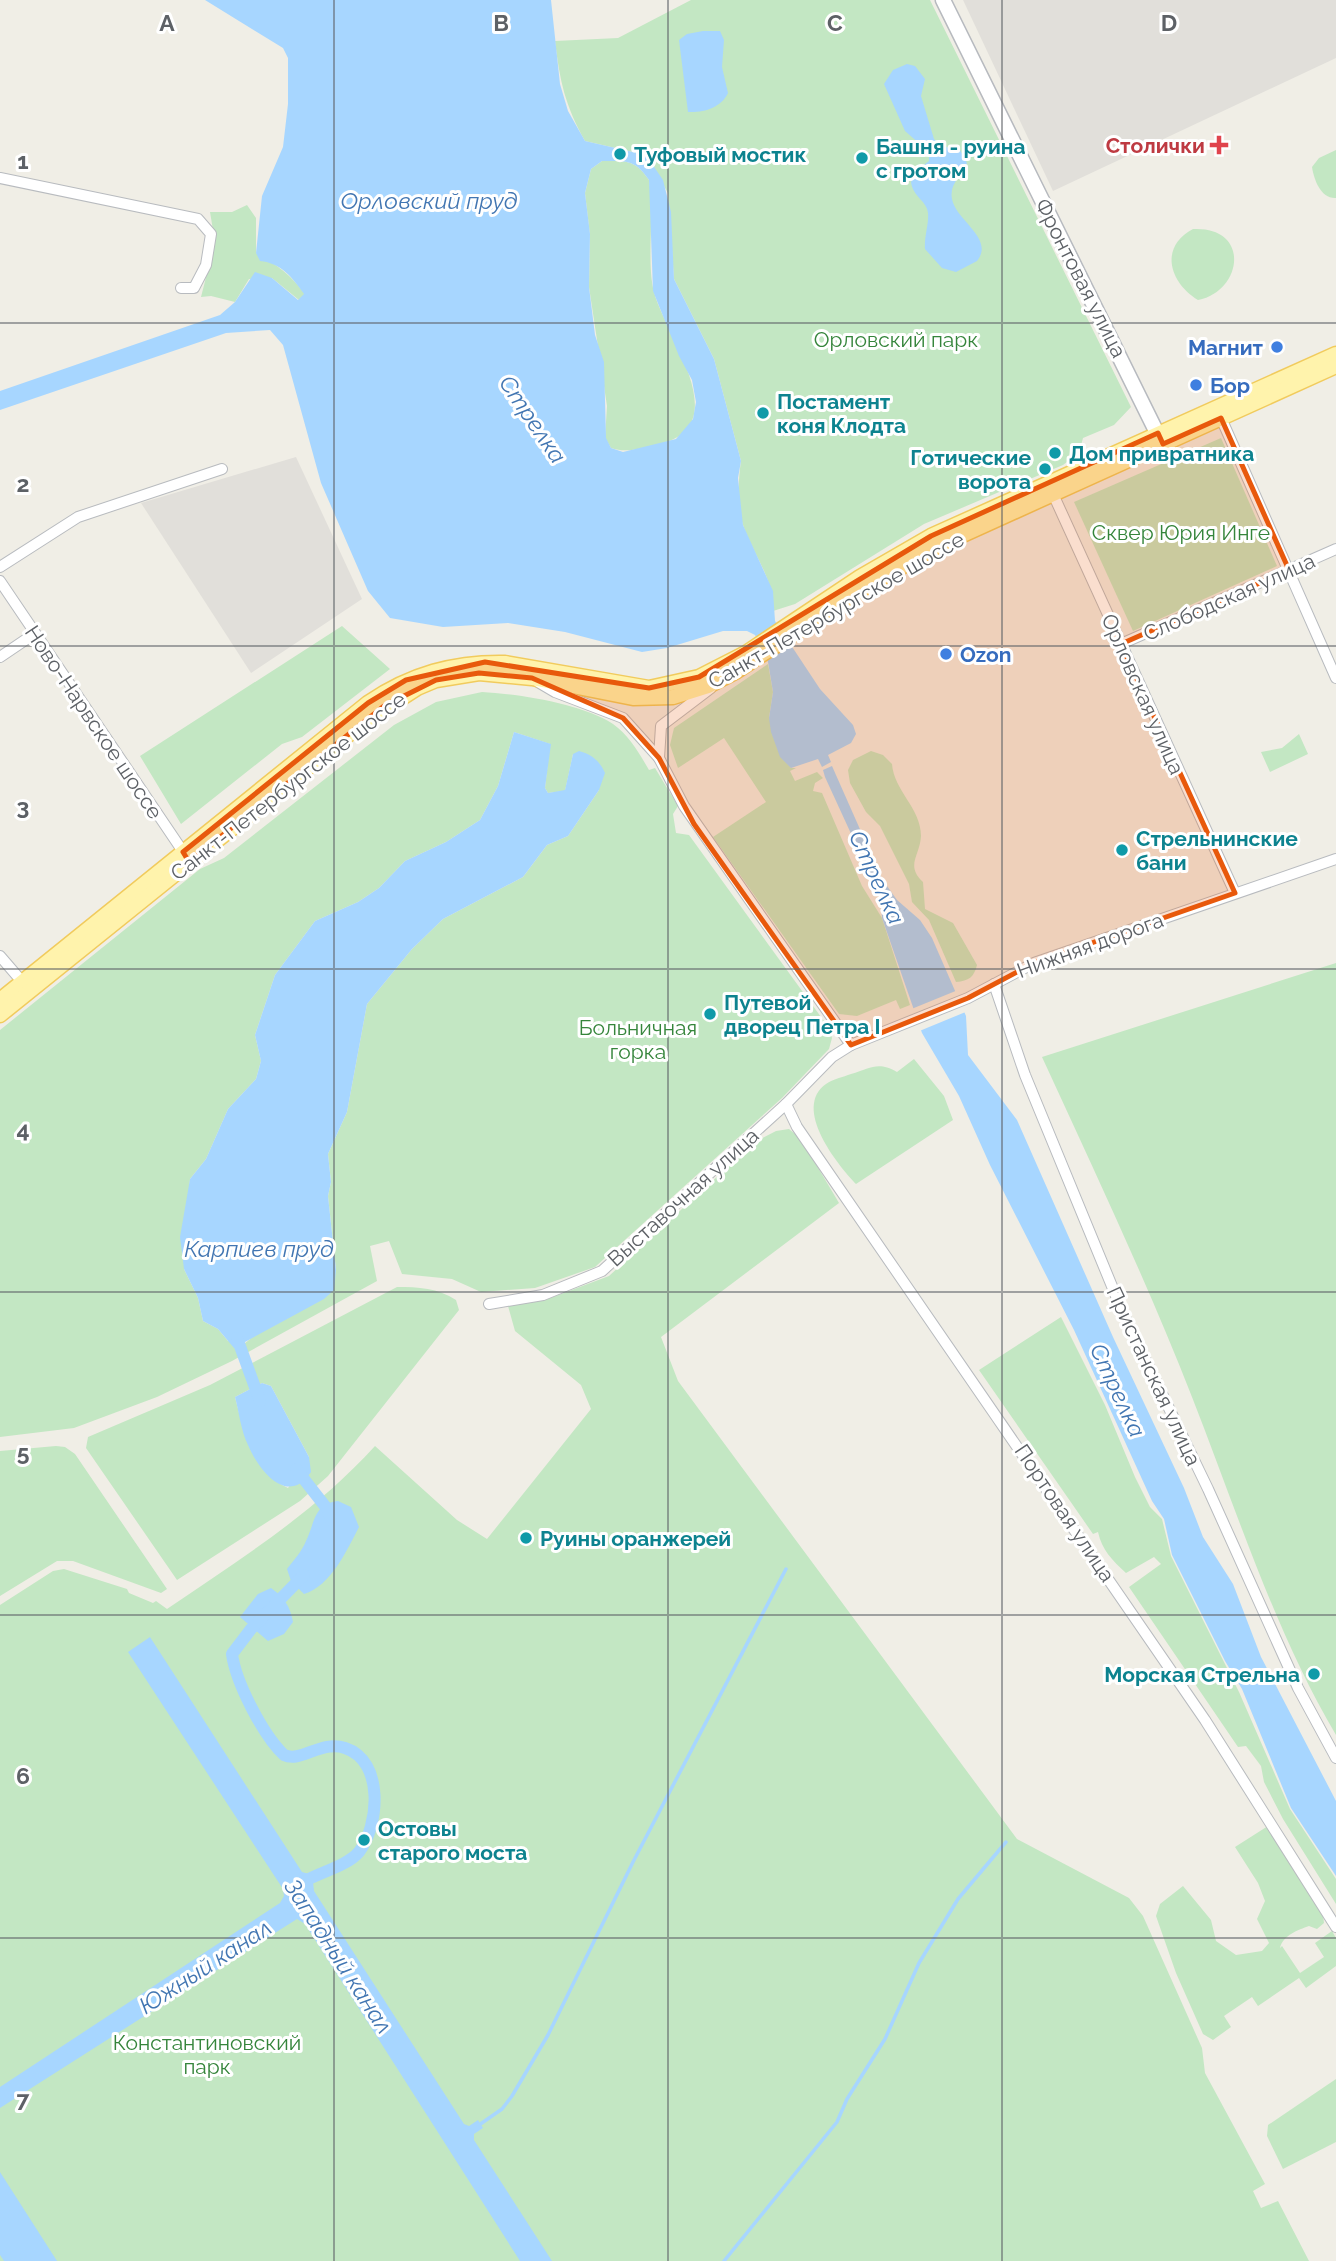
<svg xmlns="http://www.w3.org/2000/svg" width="1336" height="2261" font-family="Raleway,sans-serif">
	<rect width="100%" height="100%" fill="#f0eee6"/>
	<g fill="#e1dfda">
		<polygon points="963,0 1336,0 1336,58 1053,191"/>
		<polygon points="296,457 362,599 251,673 141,503"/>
	</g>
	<g fill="#c3e7c3" fill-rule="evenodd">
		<path d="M691 0H930L1131 407 1114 425 1083 438 1079 453 1063 465 924 524 795 604 773 611C774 580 755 557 744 528 737 509 738 481 741 461L714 359 674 279 668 193 646 155 585 141C565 105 560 82 555 41L618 38Z"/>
		<path d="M1336 150V198C1321 199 1314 180 1312 167L1319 158Z"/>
		<path d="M602 161C626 161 635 159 649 180 655 215 646 261 654 292 664 333 735 423 663 443 646 447 628 454 611 448L605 438 607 406 589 287 590 235 585 193 591 169Z"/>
		<path d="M247 205 256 218V253C276 264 291 275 305 294L299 300 272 278 249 279 235 302 211 296 201 297 215 242 210 212H232Z"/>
		<path d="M1193 229C1250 226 1244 290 1198 300 1169 282 1159 247 1193 229Z"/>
		<polygon points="1221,438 1277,566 1133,631 1074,502"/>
		<polygon points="342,626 390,669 302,737 282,744 181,824 140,756"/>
		<polygon points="768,664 773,692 769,718 791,768 796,768 790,771 795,781 817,772 823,778 815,783 813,791 822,793 862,886 882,918 910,1005 900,1009 896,1000 857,1016 839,1014 713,837 766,802 724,738 678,768 670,745 674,728"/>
		<path d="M482 692C518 694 583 704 613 724 629 735 639 753 649 770L655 768 678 806 673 814 676 833 689 835 829 1028 832 1038 829 1049 782 1098 595 1267 535 1288 481 1292 452 1279 402 1274 389 1241 370 1246 377 1281 232 1361 157 1397 74 1428 0 1437V1030L200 869 224 858 394 725 436 702ZM514 732 550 744 545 788 548 793 565 791 573 754 599 790 568 836 547 845 523 877 443 919 412 949 367 1004 347 1112 328 1154 331 1182 328 1196 336 1270 244 1344 228 1341 218 1329 203 1321 198 1298 184 1269 190 1179 206 1159 228 1109 256 1079 261 1061 255 1035 275 975 315 921 358 902 379 888 405 861 446 842 480 820 498 786Z"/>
		<polygon points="1299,734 1308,754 1270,772 1261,752 1282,748"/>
		<path d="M871 751 883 755 892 764C894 791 921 808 921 836 920 856 905 865 923 882L925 909 953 923 977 965C974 977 969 981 956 982L929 920 912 902 909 884 880 826 866 812 850 783 848 770 853 760Z"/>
		<path d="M1336 963V1735C1275 1632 1236 1509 1192 1397 1147 1282 1094 1170 1042 1057Z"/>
		<path d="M914 1059 944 1096 953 1120 856 1184C837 1164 792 1108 826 1084 833 1079 843 1077 851 1074 871 1068 878 1061 897 1072Z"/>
		<path d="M789 1129 801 1139 839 1203 661 1337 678 1381 1017 1839 1129 1898 1143 1916 1202 2048 1205 2073 1265 2184 1253 2191 1261 2208 1278 2201 1309 2261H0V1605L53 1571 64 1569 127 1589 129 1593 153 1603 156 1601 167 1609C244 1556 312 1515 375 1446L457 1520 487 1539 591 1409 581 1385 515 1331 508 1306 545 1300 609 1276 755 1142 776 1131Z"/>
		<path d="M397 1287C418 1287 438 1288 456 1300L459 1310 328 1476 300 1501 177 1580 86 1448 88 1437 210 1385ZM262 1383 271 1386 309 1457 288 1488C251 1471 244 1432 235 1397Z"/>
		<path d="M1061 1317 1105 1405 1135 1477 1150 1507 1162 1519 1171 1556 1239 1692 1290 1809 1336 1879V1904L1283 1819 1264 1782 1261 1766 1246 1746 1238 1747 1129 1587 1161 1564 1154 1557 1126 1573C1112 1560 1102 1550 1098 1532L1093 1534 979 1370Z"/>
		<polygon points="56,1446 65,1447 75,1454 167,1589 161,1593 73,1561 57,1561 0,1596 0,1451"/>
		<path d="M1268 1826 1323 1915 1324 1923 1317 1929 1309 1926C1298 1930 1283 1935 1280 1948L1282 1946 1300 1973 1324 1957 1315 1943 1332 1931 1336 1938V1966L1306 1988 1299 1978 1258 2006 1252 1997 1224 2016 1231 2027 1213 2040 1203 2034 1176 1973 1156 1916 1160 1904 1183 1886 1211 1920 1216 1941 1236 1955 1262 1951 1269 1943 1257 1919 1265 1901 1258 1883 1235 1847Z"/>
		<polygon points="1336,2079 1336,2142 1283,2169 1267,2136 1268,2125"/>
	</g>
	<g fill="#a7d6ff" fill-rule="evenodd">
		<path d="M205 0H551L560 84 568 111 585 141 646 155 663 180 671 212 674 279 714 359 741 461 738 478 743 525 773 591 775 621 820 689 853 725 856 734 851 743 828 755 831 762 822 767 818 759 791 768 780 757 771 732 769 718 773 692 768 662 755 635 747 631H723L667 648 642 652 565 632 508 623 443 627 390 618 368 591 321 483 283 345 270 330 226 333 0 410V391L220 315 235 302 255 272 272 278 298 300 304 294C293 278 281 263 260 261L256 253 262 196 283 147 288 104V58L283 48ZM602 161C626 161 635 159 649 180L653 291 679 356 692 380 696 402 693 419 676 439 623 452 611 448 606 438 604 362 595 335 589 287 590 234 585 193 591 169Z"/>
		<path d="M703 31H720L724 40 722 67 728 93C721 108 703 113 688 112L679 40 687 34Z"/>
		<path d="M907 64 915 66 925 79 921 96 934 139 941 146 960 150 967 163C962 176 949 183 952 199 956 221 995 238 977 261L956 272 942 268 925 249C924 237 929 224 928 213 927 201 913 197 911 182L920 168 929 161V152L905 131 884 84 893 70Z"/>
		<path d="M514 732 551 744 545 788 548 793 565 790 573 754 579 751C591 754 600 761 605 773L599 790 568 836 547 845 523 877 443 919 412 949 367 1004 347 1112 328 1154 331 1182 328 1196 336 1270 334 1290 324 1299 234 1348 218 1329 203 1321 198 1298 184 1269 180 1237 190 1179 206 1159 228 1109 256 1079 261 1061 255 1035 275 975 315 921 358 902 379 888 405 861 446 842 480 820 498 786Z"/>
		<polygon points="832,766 882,879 897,900 920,920 932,938 966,1016 968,1055 1017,1120 1113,1337 1184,1488 1203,1537 1233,1584 1261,1657 1336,1801 1336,1876 1291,1808 1242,1689 1225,1661 1172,1555 1164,1519 1152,1501 1074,1330 990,1165 959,1096 922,1033 882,918 881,899 825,777 823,770"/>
		<path d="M262 1383 271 1386 309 1457 311 1472C288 1507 259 1471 248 1445 241 1431 239 1412 235 1397Z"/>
		<path d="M338 1501 351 1507 359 1527C347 1550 331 1586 304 1594L291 1581 287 1569C294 1560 302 1551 306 1541 315 1523 313 1504 338 1501Z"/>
		<path d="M271 1588C284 1597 290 1606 293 1622L284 1634 268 1641 240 1617 258 1594Z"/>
		<polygon points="150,1637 302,1872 309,1874 318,1869 323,1876 313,1882 314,1891 464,2124 469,2126 478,2120 483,2128 474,2134 474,2140 552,2261 520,2261 305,1924 297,1919 0,2108 0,2087 280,1903 284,1896 283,1889 128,1652"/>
		<polygon points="0,2172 57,2261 4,2261 0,2255"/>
	</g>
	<polygon fill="#f0eee6" points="958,990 968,1011 917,1032 909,1010"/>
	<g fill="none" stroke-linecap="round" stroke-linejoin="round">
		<g stroke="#a7d6ff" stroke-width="3.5">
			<polyline points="479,2125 502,2109 512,2096 548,2035 633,1862 786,1569"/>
			<polyline points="724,2261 837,2122 847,2099 885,2039 919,1963 958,1899 1006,1842"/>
		</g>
		<g stroke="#a7d6ff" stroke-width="12">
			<polyline points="237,1338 260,1401"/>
			<polyline points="296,1469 328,1510 331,1520"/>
			<path d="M304 1575 251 1629 232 1654C236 1683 263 1735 284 1755 301 1763 321 1740 345 1748 385 1761 379 1826 359 1852 348 1865 322 1872 307 1880"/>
		</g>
		<defs>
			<g id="street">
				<polyline points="0,178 198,219 211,234 206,265 194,288 181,288"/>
				<polyline points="1221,418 1336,678"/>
				<polyline points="1053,494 1235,893"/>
				<polyline points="0,567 78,517 222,469"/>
				<polyline points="0,581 186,856"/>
				<polyline points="1121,644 1336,549"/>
				<polyline points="0,657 34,634"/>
				<polyline points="538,682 555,692 623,718 659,758"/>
				<polyline points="711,688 661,726 659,758 684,806 851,1045"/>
				<polyline points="0,956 25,985"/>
				<polyline points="994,984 1025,1075 1123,1313 1208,1489 1298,1688 1336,1758"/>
				<polyline points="786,1104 797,1127 1205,1720 1336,1927"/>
				<polyline points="489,1304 543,1295 602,1271 786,1104 832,1057 851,1045 968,998 1034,963 1336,859"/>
			</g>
			<polyline id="secondary" points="943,0 1162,443"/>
			<g id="primary">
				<path d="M0 1000 368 703C411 674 454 662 505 663L649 688 699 677 746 653 860 577 931 536 1336 354"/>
				<polyline points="0,1015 364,722 417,688 436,680 479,673 532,678 633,698 673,697 708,686 735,672 866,587 936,547 1336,366"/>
			</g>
		</defs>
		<use href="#street" stroke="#b8bbbf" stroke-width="12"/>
		<use href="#secondary" stroke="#b7babf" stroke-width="17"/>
		<use href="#primary" stroke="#f1cb5d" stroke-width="17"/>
		<use href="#street" stroke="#fff" stroke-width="10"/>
		<use href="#secondary" stroke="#fff" stroke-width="14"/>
		<use href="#primary" stroke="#fff3ac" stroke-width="14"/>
	</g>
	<path fill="#e8590c" fill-opacity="0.2" stroke="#e8590c" stroke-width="5" stroke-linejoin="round" d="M1221 418 1289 570 1121 644 1235 893 1034 963 968 998 851 1045 694 824 659 758 623 718 532 678 479 673 436 680 384 706 189 862 183 852 368 703 406 680 485 662 649 688 699 677 931 536 1158 433 1163 444Z"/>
	<path fill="none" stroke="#5d6166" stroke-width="2" stroke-opacity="0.55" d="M334 0V2261M668 0V2261M1002 0V2261M0 323H1336M0 646H1336M0 969H1336M0 1292H1336M0 1615H1336M0 1938H1336"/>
	<path fill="#e0444e" stroke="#fff" stroke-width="2.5" d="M1215.5 134.5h7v7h7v7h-7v7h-7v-7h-7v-7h7z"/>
	<g fill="#0f9aa8" stroke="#fff" stroke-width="2.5">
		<circle cx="620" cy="154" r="7"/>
		<circle cx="862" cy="158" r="7"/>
		<circle cx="763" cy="413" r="7"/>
		<circle cx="1055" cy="453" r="7"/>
		<circle cx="1045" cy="469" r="7"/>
		<circle cx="1122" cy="850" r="7"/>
		<circle cx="710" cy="1014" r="7"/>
		<circle cx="526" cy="1538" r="7"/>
		<circle cx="1314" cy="1674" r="7"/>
		<circle cx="364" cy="1840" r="7"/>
	</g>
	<g fill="#3f7fe0" stroke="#fff" stroke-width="2.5">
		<circle cx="1277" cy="347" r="7"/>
		<circle cx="1196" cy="385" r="7"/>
		<circle cx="946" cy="654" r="7"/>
	</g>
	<g text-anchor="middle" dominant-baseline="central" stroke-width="6" stroke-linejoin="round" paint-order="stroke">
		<g font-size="21" font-weight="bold" fill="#be3a42" stroke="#fff" text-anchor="end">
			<text x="1205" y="145">Столички</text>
		</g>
		<g font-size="21" font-weight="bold" fill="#0d838f" stroke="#fff" text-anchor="start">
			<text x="876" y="146">Башня - руина<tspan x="876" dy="24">с гротом</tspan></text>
			<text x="634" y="154">Туфовый мостик</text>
			<text x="777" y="401">Постамент<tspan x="777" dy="24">коня Клодта</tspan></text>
			<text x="1069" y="453">Дом привратника</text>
			<text x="1031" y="457" text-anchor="end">Готические<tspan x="1031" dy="24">ворота</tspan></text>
			<text x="1136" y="838">Стрельнинские<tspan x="1136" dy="24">бани</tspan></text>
			<text x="724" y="1002">Путевой<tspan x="724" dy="24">дворец Петра I</tspan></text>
			<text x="540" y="1538">Руины оранжерей</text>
			<text x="1300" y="1674" text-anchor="end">Морская Стрельна</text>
			<text x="378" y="1828">Остовы<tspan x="378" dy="24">старого моста</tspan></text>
		</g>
		<g font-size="21" fill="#5d6166" stroke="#fff">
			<text transform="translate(1081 278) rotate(63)">Фронтовая улица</text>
			<text transform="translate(1229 597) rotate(-24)">Слободская улица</text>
			<text transform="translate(836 610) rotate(-30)">Санкт-Петербургское шоссе</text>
			<text transform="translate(1143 694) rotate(66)">Орловская улица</text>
			<text transform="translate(94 722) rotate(56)">Ново-Нарвское шоссе</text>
			<text transform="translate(288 786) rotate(-38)">Санкт-Петербургское шоссе</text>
			<text transform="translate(1090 945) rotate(-20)">Нижняя дорога</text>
			<text transform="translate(683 1197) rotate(-42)">Выставочная улица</text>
			<text transform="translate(1154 1376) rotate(65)">Пристанская улица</text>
			<text transform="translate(1065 1513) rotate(56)">Портовая улица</text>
		</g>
		<g font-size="21" fill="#35853b" stroke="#fff">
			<text x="896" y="339">Орловский парк</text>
			<text x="1181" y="532">Сквер Юрия Инге</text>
			<text x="638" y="1027">Больничная<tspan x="638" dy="24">горка</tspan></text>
			<text x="207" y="2042">Константиновский<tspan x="207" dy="24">парк</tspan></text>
		</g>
		<g font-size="21" font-weight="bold" fill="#366cbe" stroke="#fff" text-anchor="start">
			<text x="1263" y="347" text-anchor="end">Магнит</text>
			<text x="1210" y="385">Бор</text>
			<text x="960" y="654">Ozon</text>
		</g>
		<g font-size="23" font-style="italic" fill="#4276b2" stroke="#fff">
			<text x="429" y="200">Орловский пруд</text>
			<text transform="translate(533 419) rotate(56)">Стрелка</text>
			<text transform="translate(877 877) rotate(65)">Стрелка</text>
			<text x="259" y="1248">Карпиев пруд</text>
			<text transform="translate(1118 1390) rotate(65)">Стрелка</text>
			<text transform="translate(339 1956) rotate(57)">Западный канал</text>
			<text transform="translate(205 1966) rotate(-33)">Южный канал</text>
		</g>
	</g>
	<g font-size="23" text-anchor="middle" font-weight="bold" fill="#5d6166" stroke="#fff" stroke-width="6" stroke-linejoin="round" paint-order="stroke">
		<text x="167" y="31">A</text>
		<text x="501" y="31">B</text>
		<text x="835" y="31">C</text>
		<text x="1169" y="31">D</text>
		<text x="23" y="169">1</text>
		<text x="23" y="492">2</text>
		<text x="23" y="815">3</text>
		<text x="23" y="1138">4</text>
		<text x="23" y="1461">5</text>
		<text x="23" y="1784">6</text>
		<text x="23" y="2107">7</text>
	</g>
</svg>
